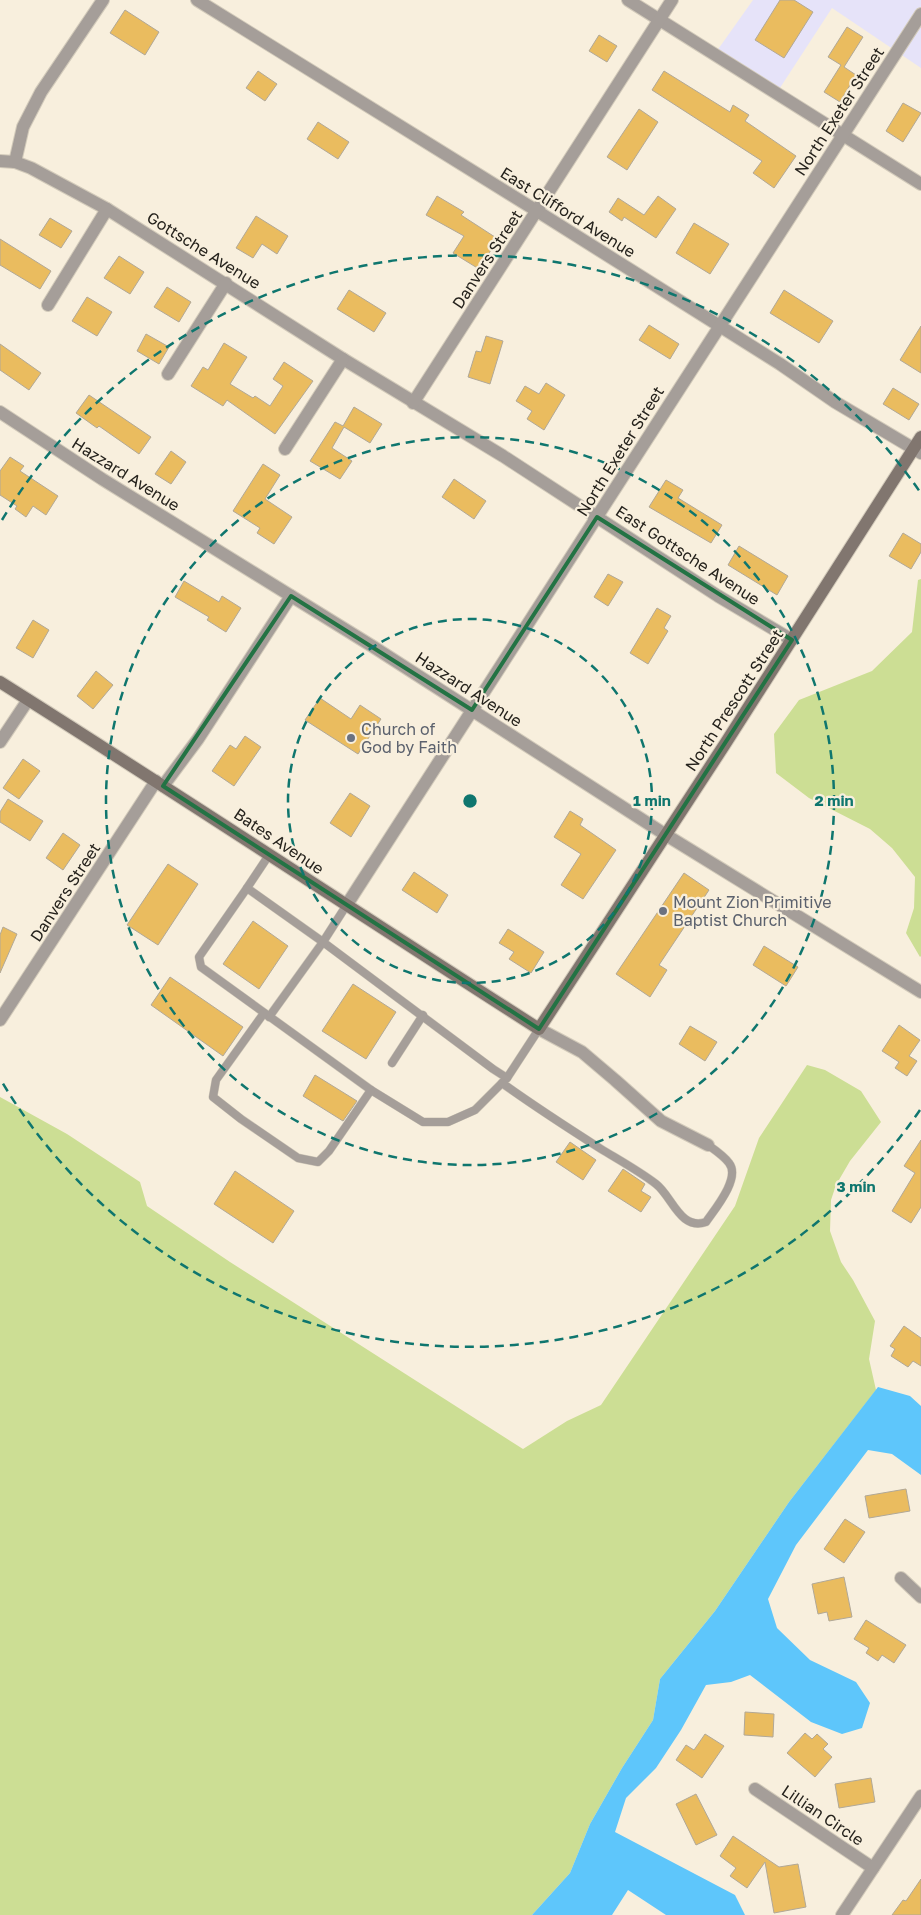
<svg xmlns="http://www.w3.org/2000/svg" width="921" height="1915" font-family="'Golos Text',sans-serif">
	<rect width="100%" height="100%" fill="#f8efdd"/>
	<polygon fill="#e6e3f9" points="753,0 921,0 921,68 832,8 776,94 714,55"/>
	<g fill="#ccde94">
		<polygon points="921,579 921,956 920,957 906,933 914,908 915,877 892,848 870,829 809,798 776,773 774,734 799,700 872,671 912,632 918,580"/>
		<polygon points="807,1065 825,1070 861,1091 881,1122 850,1161 836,1185 831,1200 830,1231 841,1262 853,1280 875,1321 869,1359 876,1390 789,1502 715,1611 660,1679 653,1720 622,1768 590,1824 570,1873 532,1915 0,1915 0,1097 67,1134 140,1182 147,1206 230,1262 523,1449 567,1421 601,1405 735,1206 759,1138"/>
	</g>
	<polygon fill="#5ec6fb" points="878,1387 910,1396 921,1406 921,1475 892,1454 868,1450 796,1545 768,1599 777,1628 810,1660 856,1682 870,1703 862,1728 842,1734 811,1722 750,1675 731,1682 706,1685 681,1730 656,1768 626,1798 615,1832 735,1895 745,1915 666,1915 628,1890 612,1915 532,1915 570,1873 590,1824 622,1768 653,1720 660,1679 715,1611 789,1502"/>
	<g fill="#eabc5f" stroke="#b1a897">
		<polygon points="780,0 794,0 813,12 784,58 755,40"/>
		<polygon points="125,10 159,32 145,55 110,33"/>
		<polygon points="847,27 863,37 844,67 856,75 840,102 824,92 841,65 828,57"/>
		<polygon points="599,35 617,46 607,62 589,51"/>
		<polygon points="258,71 277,84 265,101 246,88"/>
		<polygon points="664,71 730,112 733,105 749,115 745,121 796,156 774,188 753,173 762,161 652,90"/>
		<polygon points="903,103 921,113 903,142 886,131"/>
		<polygon points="639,109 658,122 627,170 607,157"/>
		<polygon points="318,122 349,142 338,159 307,139"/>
		<polygon points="437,196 464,212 461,215 498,239 479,269 453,253 464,236 426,215"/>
		<polygon points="658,196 676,209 656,238 624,217 622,221 609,212 618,198 644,215"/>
		<polygon points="256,216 288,236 277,254 262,244 253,258 236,248"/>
		<polygon points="50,218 72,231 61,248 39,235"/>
		<polygon points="694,223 729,244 710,274 676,253"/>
		<polygon points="0,239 51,271 40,289 0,265"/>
		<polygon points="119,256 144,272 130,294 104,278"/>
		<polygon points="167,287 191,302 179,322 154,307"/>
		<polygon points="349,290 386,313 374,332 337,309"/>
		<polygon points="784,290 833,321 819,343 770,313"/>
		<polygon points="87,297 112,312 97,336 72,321"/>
		<polygon points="649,325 679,344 670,359 639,340"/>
		<polygon points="921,326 921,373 900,360"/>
		<polygon points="146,334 169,347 159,364 137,351"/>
		<polygon points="486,336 503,341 490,384 468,377 476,351 481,352"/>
		<polygon points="224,343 247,357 230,384 253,398 255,396 270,406 283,386 273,379 284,362 313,381 275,434 227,400 223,406 191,386 203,367 208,370"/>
		<polygon points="0,344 41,373 29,390 0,370"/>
		<polygon points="546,383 565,395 544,430 527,419 532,411 516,401 525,386 539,394"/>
		<polygon points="893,388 919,404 909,420 883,404"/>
		<polygon points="89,395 151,437 139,454 99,426 97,428 76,413"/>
		<polygon points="354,407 382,424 370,443 344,427 332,448 352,461 340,479 310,461 335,422 343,426"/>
		<polygon points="171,451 186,462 171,484 155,474"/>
		<polygon points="10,457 24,466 20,471 58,496 46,515 33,506 26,517 15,509 17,506 0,495 0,471"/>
		<polygon points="263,464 280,475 265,499 292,517 274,544 257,533 260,528 233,511"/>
		<polygon points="454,479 486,501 474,519 442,497"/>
		<polygon points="666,480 683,490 678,498 722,525 711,543 649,507"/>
		<polygon points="903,533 921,544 921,552 911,569 889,556"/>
		<polygon points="739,546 788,576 777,595 728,565"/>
		<polygon points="608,574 623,582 608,606 594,597"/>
		<polygon points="184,581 219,602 222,596 241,608 226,632 207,620 209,617 175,597"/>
		<polygon points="657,608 671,616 664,628 668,631 648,664 630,653"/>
		<polygon points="33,620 49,630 33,658 16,648"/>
		<polygon points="96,671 113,685 93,709 77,696"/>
		<polygon points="320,698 351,719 360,705 381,719 358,754 305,720"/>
		<polygon points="245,736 261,747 234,786 212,771 230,745 236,749"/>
		<polygon points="23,759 40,771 19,799 3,788"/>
		<polygon points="350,793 370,806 351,837 330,823"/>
		<polygon points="8,799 43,821 30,841 0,822 0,812"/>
		<polygon points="570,811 583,819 580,825 616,850 583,899 561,885 581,854 554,837"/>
		<polygon points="63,833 80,845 63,870 46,858"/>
		<polygon points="168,864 198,884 158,945 127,925"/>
		<polygon points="414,872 448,895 437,913 402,890"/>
		<polygon points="684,873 709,890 659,965 667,970 650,997 616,974"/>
		<polygon points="253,921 288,946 259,989 223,964"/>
		<polygon points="3,927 17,934 0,973 0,935"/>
		<polygon points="508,929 544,952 531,973 509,959 514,952 499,943"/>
		<polygon points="764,946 798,967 786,986 753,965"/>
		<polygon points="170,977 243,1027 223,1056 151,1005"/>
		<polygon points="353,984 396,1012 366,1059 322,1031"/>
		<polygon points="899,1025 920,1040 909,1056 917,1061 907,1076 895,1068 899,1062 882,1051"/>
		<polygon points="690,1026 717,1042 705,1061 679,1044"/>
		<polygon points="315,1075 357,1101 343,1121 303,1096"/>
		<polygon points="921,1140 921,1207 911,1223 892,1211 915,1173 904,1166"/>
		<polygon points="570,1142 596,1160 583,1180 556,1162"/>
		<polygon points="623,1169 645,1184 641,1191 651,1197 641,1212 608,1191"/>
		<polygon points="235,1171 294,1211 273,1243 214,1204"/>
		<polygon points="904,1326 921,1338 921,1366 913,1361 908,1367 891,1356 895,1349 890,1346"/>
		<polygon points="906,1489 910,1511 869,1518 865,1496"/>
		<polygon points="845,1519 865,1532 844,1563 824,1549"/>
		<polygon points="844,1577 852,1617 829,1621 827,1612 818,1614 812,1584"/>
		<polygon points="866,1620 906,1645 894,1663 882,1655 878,1661 866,1653 869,1648 854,1639"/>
		<polygon points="745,1712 774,1714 773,1737 744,1735"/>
		<polygon points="805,1733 812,1739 817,1734 828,1744 823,1749 832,1757 815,1777 787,1753"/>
		<polygon points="705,1734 724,1746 702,1778 676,1760 686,1745 694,1750"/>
		<polygon points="871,1778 875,1802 839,1808 835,1784"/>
		<polygon points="696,1794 717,1835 696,1845 676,1804"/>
		<polygon points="733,1836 779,1867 798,1864 806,1907 774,1913 765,1862 747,1888 730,1876 736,1868 720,1856"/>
		<polygon points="921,1879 921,1915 892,1915 903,1900 906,1901"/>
	</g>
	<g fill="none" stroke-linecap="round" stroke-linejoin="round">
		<defs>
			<g id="lane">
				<polyline points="269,855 247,888 323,942 269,1017"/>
				<polyline points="247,888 199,957 201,967 371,1090 423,1122 448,1122 475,1110 507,1078"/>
				<polyline points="346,906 323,942 493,1069 507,1078 539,1029"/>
				<polyline points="264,1013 216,1080 213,1097 241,1119 298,1158 318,1162 329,1151 371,1090"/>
				<polyline points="392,1063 423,1015"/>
				<path d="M502 1083C534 1106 568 1128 601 1149 619 1160 639 1171 656 1184 672 1196 680 1231 706 1222 715 1209 741 1178 729 1163 724 1156 715 1150 708 1145"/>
			</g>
			<g id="street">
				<polyline points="197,0 537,211 780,364 835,402 921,453"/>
				<polyline points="628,0 921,184"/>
				<polyline points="0,161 15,162 31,168 107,209 343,359 503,456 718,596 792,640"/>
				<polyline points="15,162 23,127 41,92 103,0"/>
				<polyline points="48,305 107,209"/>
				<polyline points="168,374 226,283"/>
				<polyline points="413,403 672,0"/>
				<polyline points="0,412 102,479 372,646 666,835 921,992"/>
				<polyline points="285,449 343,359"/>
				<polyline points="0,742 28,700"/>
				<polyline points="163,786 198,739 291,596"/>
				<polyline points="346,906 921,14"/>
				<polyline points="0,1020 156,781"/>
				<polyline points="539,1029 582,1052 615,1080 661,1121 708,1145"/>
				<polyline points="901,1578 921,1597"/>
				<polyline points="755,1789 873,1868"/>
				<polyline points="842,1915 921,1796"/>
			</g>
			<path id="secondary" d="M0 682C181 796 359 914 539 1029L725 744 921 437"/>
		</defs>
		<use href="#lane" stroke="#d2caba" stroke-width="9"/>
		<use href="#street" stroke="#d2caba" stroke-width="14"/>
		<use href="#secondary" stroke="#d2caba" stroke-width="14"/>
		<use href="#lane" stroke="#a59e99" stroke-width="8"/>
		<use href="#street" stroke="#a59e99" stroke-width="12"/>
		<use href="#secondary" stroke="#81766f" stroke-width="12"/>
	</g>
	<path fill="none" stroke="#237344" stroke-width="4" stroke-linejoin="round" d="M597 517 792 640 539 1029 163 786 291 596 472 710Z"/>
	<g fill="none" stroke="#0f766e" stroke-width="2.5" stroke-dasharray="9 6">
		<circle cx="470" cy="801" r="182"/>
		<circle cx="470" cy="801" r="364"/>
		<path d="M920 1110A546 546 0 0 1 2 1082M2 520A546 546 0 0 1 920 492"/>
	</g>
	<g fill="#6b7280" stroke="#f8efdd" stroke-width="2">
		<circle cx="351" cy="738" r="5"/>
		<circle cx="663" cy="911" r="5"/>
	</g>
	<g text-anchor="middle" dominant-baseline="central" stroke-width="4.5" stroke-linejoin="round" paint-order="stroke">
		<g font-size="16" fill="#25221c" stroke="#f8efdd">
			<text transform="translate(839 111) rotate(-57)">North Exeter Street</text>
			<text transform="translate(568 212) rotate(32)">East Clifford Avenue</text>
			<text transform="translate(204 250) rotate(32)">Gottsche Avenue</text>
			<text transform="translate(487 259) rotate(-57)">Danvers Street</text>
			<text transform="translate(620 451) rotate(-58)">North Exeter Street</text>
			<text transform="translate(126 474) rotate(32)">Hazzard Avenue</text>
			<text transform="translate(688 555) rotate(33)">East Gottsche Avenue</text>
			<text transform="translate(469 689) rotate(33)">Hazzard Avenue</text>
			<text transform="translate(734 700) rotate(-57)">North Prescott Street</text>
			<text transform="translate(279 841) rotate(34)">Bates Avenue</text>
			<text transform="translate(65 892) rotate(-57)">Danvers Street</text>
			<text transform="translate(823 1815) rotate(34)">Lillian Circle</text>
		</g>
		<g font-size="16" fill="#5b616d" stroke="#f8efdd" text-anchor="start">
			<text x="361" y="729">Church of<tspan x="361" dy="18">God by Faith</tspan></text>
			<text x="673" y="902">Mount Zion Primitive<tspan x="673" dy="18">Baptist Church</tspan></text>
		</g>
	</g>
	<circle cx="470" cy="801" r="8" fill="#0f766e" stroke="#f8efdd" stroke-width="2.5"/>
	<g font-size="15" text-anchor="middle" font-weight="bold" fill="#0f766e" stroke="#f8efdd" stroke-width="4.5" stroke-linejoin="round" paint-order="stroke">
		<text x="652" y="806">1 min</text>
		<text x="834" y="806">2 min</text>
		<text x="856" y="1192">3 min</text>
	</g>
</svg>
